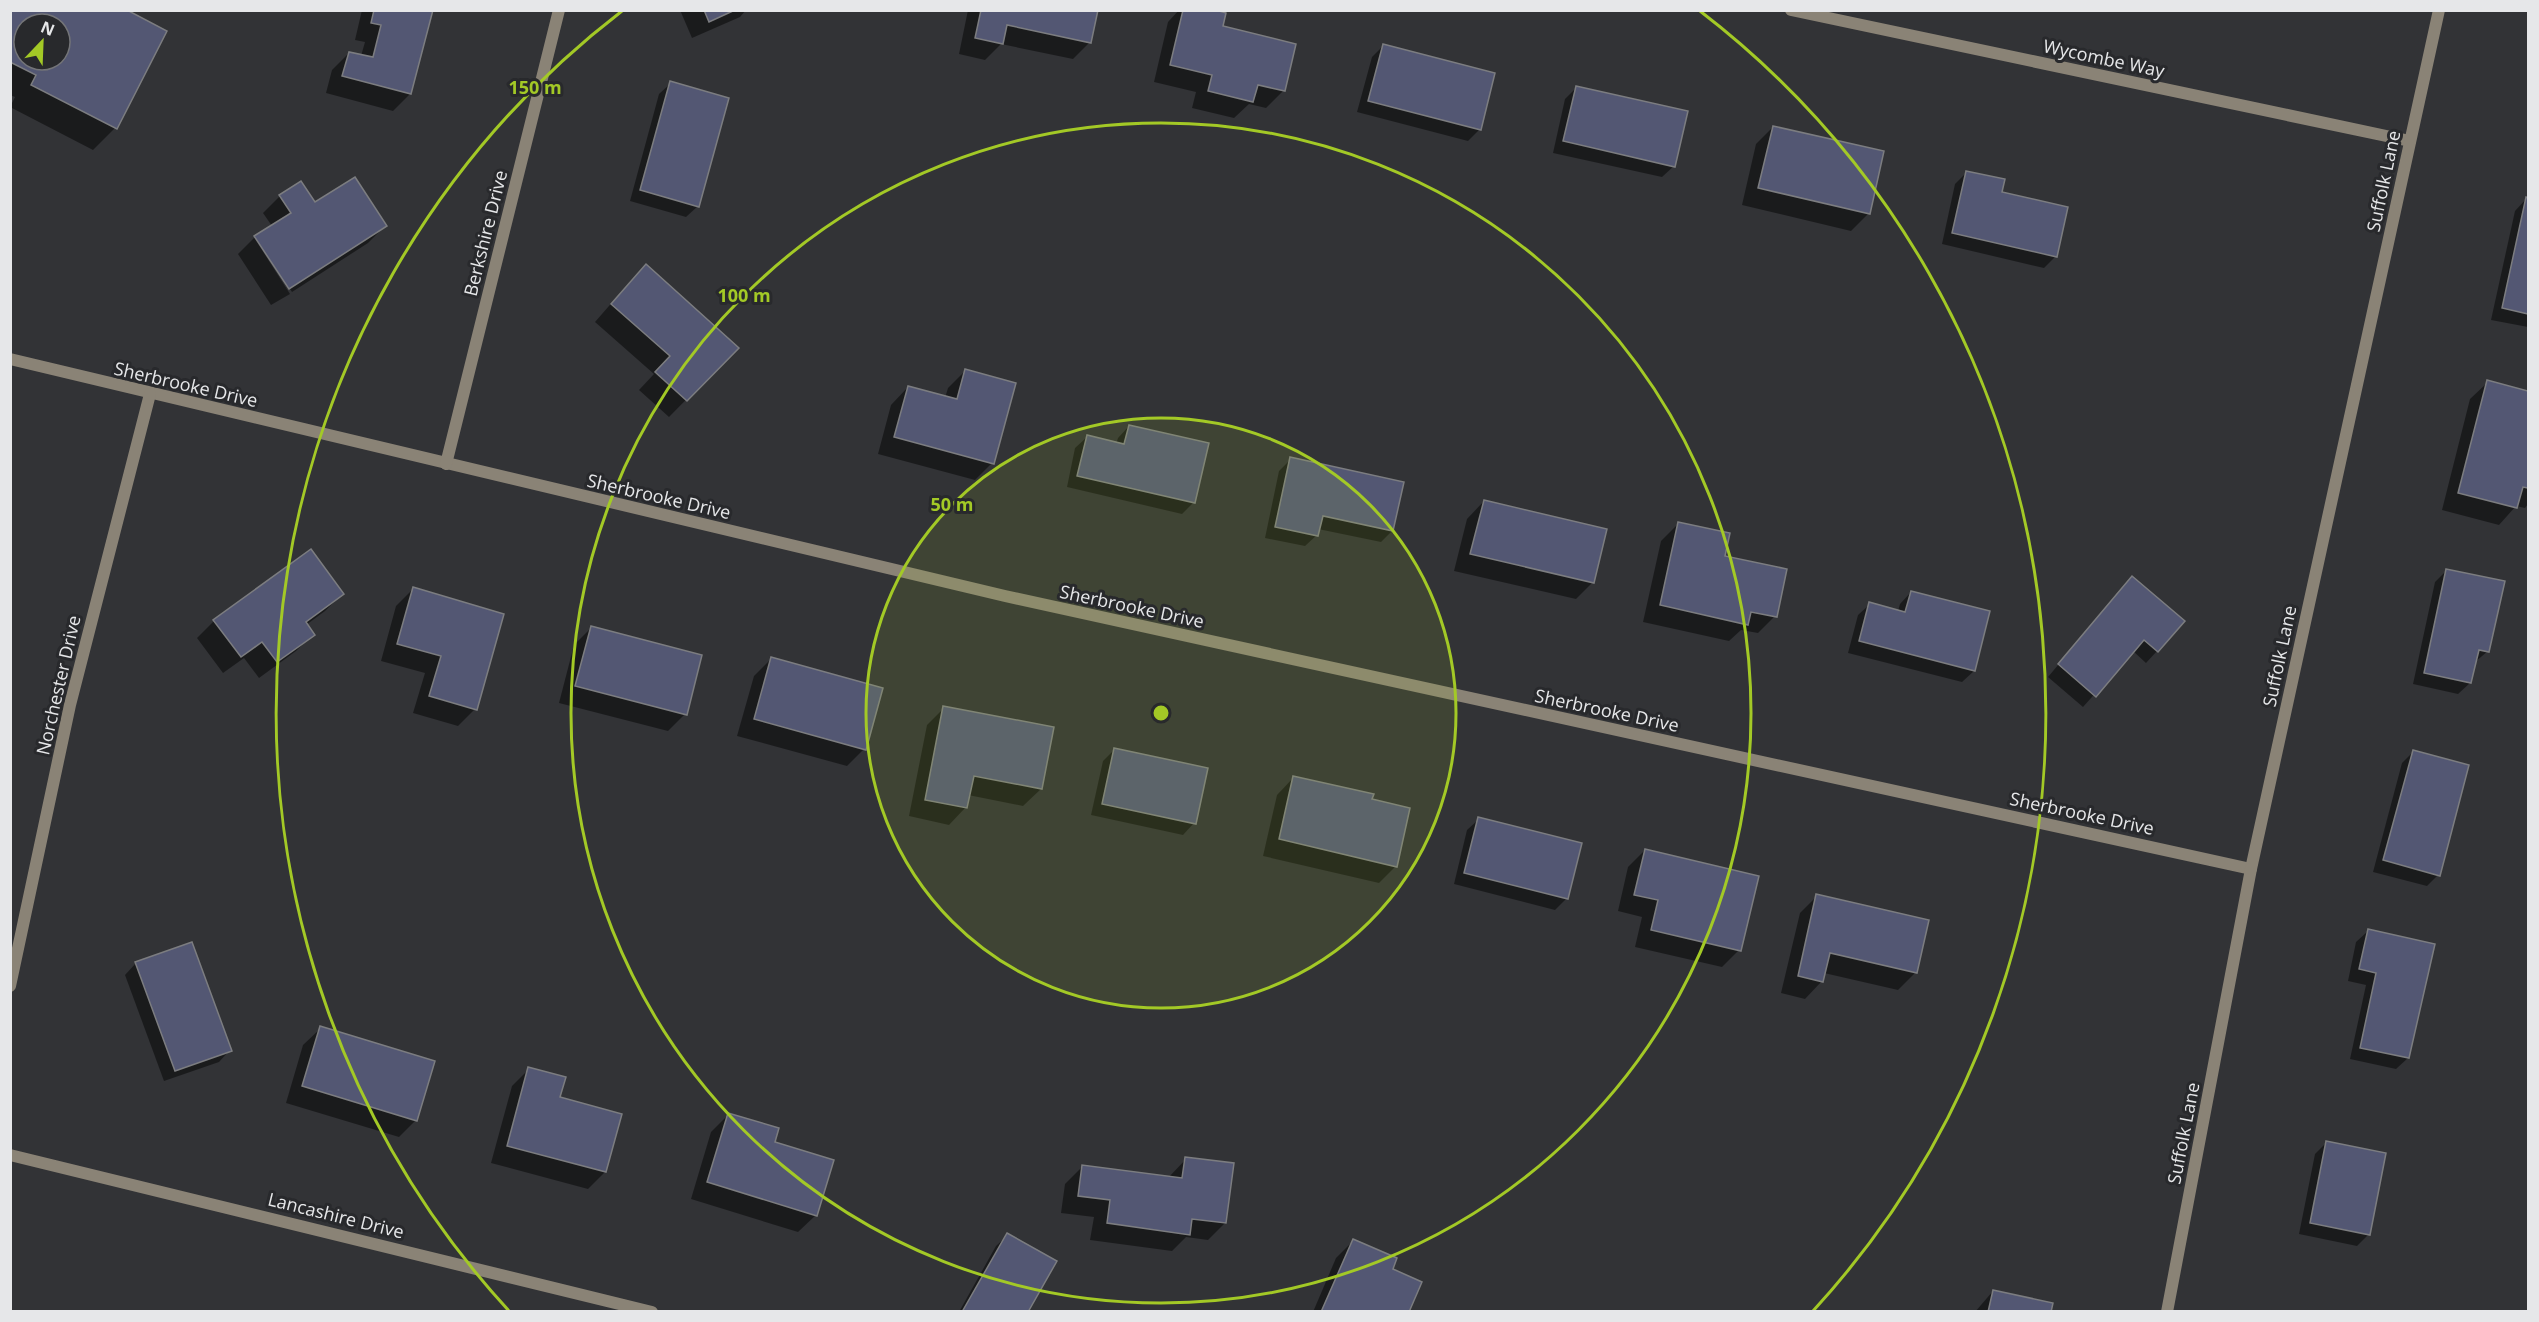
<svg xmlns="http://www.w3.org/2000/svg" width="2539" height="1322" font-family="'Open Sans',sans-serif">
	<rect width="100%" height="100%" fill="#323336"/>
	<g fill="#0007" fill-rule="evenodd">
		<path d="M10 10H124L115 128 93 150 10 107 15 97 10 95ZM24 24H60V60H24Z"/>
		<polygon points="362,10 432,10 410,94 393,111 326,93 332,70 349,53 361,56 365,42 355,40"/>
		<polygon points="680,10 746,10 740,17 692,38"/>
		<polygon points="968,10 1096,10 1090,42 1073,59 1001,44 985,60 959,54"/>
		<polygon points="1179,10 1210,10 1221,27 1283,91 1266,108 1249,104 1234,118 1192,108 1196,92 1154,82 1168,22"/>
		<polygon points="1383,46 1493,74 1479,130 1468,141 1357,112 1372,57"/>
		<polygon points="671,83 698,206 686,217 630,201 659,94"/>
		<polygon points="1576,88 1674,166 1662,177 1553,153 1565,99"/>
		<polygon points="1773,127 1882,152 1868,214 1851,231 1742,205 1756,144"/>
		<polygon points="1967,172 2001,193 2056,256 2044,268 1942,244 1955,184"/>
		<polygon points="280,196 385,226 368,243 292,292 258,239 255,239 290,294 271,305 238,254 255,237 272,226 263,213"/>
		<polygon points="2526,199 2528,200 2528,327 2491,320 2515,211"/>
		<polygon points="629,283 737,348 669,417 639,390 654,374 595,322"/>
		<polygon points="965,371 992,463 975,480 878,454 891,405 908,387 945,398 948,388"/>
		<polygon points="2488,382 2528,393 2528,504 2525,508 2516,506 2499,525 2442,510 2470,399"/>
		<polygon points="1129,426 1194,502 1182,514 1067,487 1075,448 1087,437 1116,444 1118,438"/>
		<polygon points="1291,459 1392,531 1381,542 1318,529 1317,535 1305,546 1265,538 1279,471"/>
		<polygon points="1484,501 1593,582 1576,599 1454,571 1467,519"/>
		<polygon points="1679,523 1723,557 1775,616 1758,633 1741,630 1729,641 1643,622 1661,541"/>
		<polygon points="2447,570 2488,651 2475,662 2470,683 2458,694 2413,684 2435,582"/>
		<polygon points="413,589 475,709 458,726 413,713 425,673 381,661 396,606"/>
		<polygon points="2121,590 2157,651 2146,663 2133,651 2083,707 2048,677"/>
		<polygon points="1911,592 1974,671 1962,682 1848,653 1858,615 1870,604 1898,611 1900,604"/>
		<polygon points="342,594 325,611 306,625 313,634 296,651 259,678 244,658 223,673 197,638 214,621"/>
		<polygon points="591,628 685,714 668,731 559,703 574,645"/>
		<polygon points="771,659 864,749 847,766 737,736 754,676"/>
		<polygon points="944,708 1041,789 1023,806 968,795 966,807 949,825 909,816 927,725"/>
		<polygon points="1114,750 1194,823 1183,835 1091,815 1103,761"/>
		<polygon points="2414,751 2438,875 2427,886 2373,872 2402,763"/>
		<polygon points="1294,777 1370,800 1396,866 1379,883 1263,856 1277,795"/>
		<polygon points="1479,819 1567,898 1555,910 1454,884 1467,830"/>
		<polygon points="1645,850 1739,950 1722,967 1635,947 1642,917 1618,911 1628,867"/>
		<polygon points="1817,896 1915,973 1898,990 1824,973 1822,981 1805,999 1781,993 1800,913"/>
		<polygon points="2368,931 2408,1058 2396,1069 2350,1059 2366,985 2348,981 2356,942"/>
		<polygon points="136,963 230,1050 219,1062 164,1081 125,975"/>
		<polygon points="321,1028 416,1120 399,1137 286,1103 303,1045"/>
		<polygon points="529,1069 559,1098 620,1115 605,1172 588,1189 491,1163 512,1086"/>
		<polygon points="728,1115 773,1143 816,1215 798,1232 691,1199 711,1132"/>
		<polygon points="2326,1143 2369,1234 2357,1246 2299,1234 2315,1154"/>
		<polygon points="1186,1159 1225,1223 1208,1240 1186,1237 1172,1251 1090,1240 1094,1217 1061,1213 1065,1184 1082,1167 1168,1178"/>
		<polygon points="1008,1235 1026,1312 959,1312 996,1246"/>
		<polygon points="1353,1241 1391,1270 1407,1312 1313,1312 1336,1258"/>
		<polygon points="1993,1291 2050,1312 1975,1312"/>
	</g>
	<g fill="#535773" stroke="#7c7d80" stroke-width="1.5" fill-rule="evenodd">
		<path d="M10 10H127L167 31 117 129 31 85 36 75 10 62ZM24 24H60V60H24Z"/>
		<polygon points="374,10 433,10 411,94 342,76 349,52 373,57 381,25 371,23"/>
		<polygon points="704,10 735,10 709,22"/>
		<polygon points="981,10 1098,10 1091,43 1007,25 1003,44 975,38"/>
		<polygon points="1183,10 1216,10 1226,13 1223,26 1296,44 1285,91 1258,85 1253,102 1208,91 1212,75 1170,65"/>
		<polygon points="1383,44 1495,73 1481,130 1368,101"/>
		<polygon points="670,81 729,98 699,207 640,190"/>
		<polygon points="1576,86 1688,111 1675,167 1563,141"/>
		<polygon points="1773,126 1884,151 1870,214 1758,188"/>
		<polygon points="1966,171 2005,179 2002,192 2068,207 2057,257 1952,233"/>
		<polygon points="355,177 387,226 289,289 254,236 291,213 279,195 301,181 315,202"/>
		<polygon points="2526,197 2528,198 2528,314 2502,308"/>
		<polygon points="646,264 739,348 687,401 655,372 670,356 611,304"/>
		<polygon points="965,369 1016,383 994,464 894,437 908,386 957,399"/>
		<polygon points="2487,380 2528,391 2528,488 2523,487 2517,508 2458,493"/>
		<polygon points="1129,425 1209,443 1195,503 1077,476 1087,435 1124,444"/>
		<polygon points="1290,457 1404,482 1393,531 1323,516 1318,536 1275,527"/>
		<polygon points="1484,500 1607,529 1594,583 1470,554"/>
		<polygon points="1678,522 1730,533 1725,556 1787,569 1777,617 1751,612 1748,625 1660,605"/>
		<polygon points="311,549 344,594 306,622 315,635 277,662 262,642 241,657 213,620"/>
		<polygon points="2446,569 2505,581 2489,652 2479,650 2471,683 2424,673"/>
		<polygon points="2132,576 2185,621 2158,652 2144,640 2096,697 2058,664"/>
		<polygon points="413,587 504,614 477,710 429,696 441,656 397,644"/>
		<polygon points="1911,591 1990,611 1975,671 1859,641 1869,602 1905,612"/>
		<polygon points="591,626 702,655 687,715 575,686"/>
		<polygon points="771,657 883,688 866,750 754,719"/>
		<polygon points="943,706 1054,727 1042,789 974,776 967,808 925,800"/>
		<polygon points="1114,748 1208,768 1196,824 1102,804"/>
		<polygon points="2413,750 2469,765 2440,876 2383,860"/>
		<polygon points="1293,776 1374,794 1372,799 1410,808 1397,867 1279,839"/>
		<polygon points="1478,817 1582,843 1568,899 1464,873"/>
		<polygon points="1645,849 1759,876 1741,951 1651,930 1658,900 1634,895"/>
		<polygon points="1816,894 1929,920 1917,973 1830,953 1823,982 1798,976"/>
		<polygon points="2368,929 2435,944 2409,1058 2360,1048 2376,973 2359,969"/>
		<polygon points="192,942 232,1051 175,1071 135,962"/>
		<polygon points="320,1026 435,1061 417,1121 302,1086"/>
		<polygon points="528,1067 566,1077 560,1097 622,1114 606,1172 507,1146"/>
		<polygon points="728,1113 779,1128 775,1142 834,1160 817,1216 707,1182"/>
		<polygon points="2326,1141 2386,1153 2370,1235 2310,1223"/>
		<polygon points="1185,1157 1234,1163 1226,1223 1192,1219 1190,1235 1107,1223 1110,1200 1078,1196 1082,1165 1182,1178"/>
		<polygon points="1007,1233 1057,1261 1028,1312 962,1312"/>
		<polygon points="1353,1239 1397,1258 1393,1269 1422,1282 1409,1312 1321,1312"/>
		<polygon points="1993,1290 2053,1303 2051,1312 1988,1312"/>
	</g>
	<g fill="none" stroke-linecap="round" stroke-linejoin="round">
		<g stroke="#8a8376" stroke-width="12">
			<polyline points="1791,10 2410,141"/>
			<polyline points="10,359 1005,596 2251,869"/>
			<polyline points="446,464 559,10"/>
			<polyline points="10,986 70,705 150,394"/>
			<polyline points="10,1155 652,1312"/>
			<polyline points="2167,1312 2251,869 2439,10"/>
		</g>
	</g>
	<circle cx="1161" cy="713" r="295" fill="#a3c926" fill-opacity=".12"/>
	<g fill="none" stroke="#a3c926" stroke-width="3">
		<circle cx="1161" cy="713" r="295"/>
		<circle cx="1161" cy="713" r="590"/>
		<path d="M509 1311A885 885 0 0 1 622 11M1700 11A885 885 0 0 1 1813 1311"/>
	</g>
	<g text-anchor="middle" dominant-baseline="central" stroke-width="6" stroke-linejoin="round" paint-order="stroke">
		<g font-size="18" fill="#e6e7e9" stroke="#28292c">
			<text transform="translate(2104 58) rotate(12)">Wycombe Way</text>
			<text transform="translate(2383 181) rotate(-78)">Suffolk Lane</text>
			<text transform="translate(485 233) rotate(-76)">Berkshire Drive</text>
			<text transform="translate(186 384) rotate(13)">Sherbrooke Drive</text>
			<text transform="translate(659 496) rotate(13)">Sherbrooke Drive</text>
			<text transform="translate(1132 606) rotate(12)">Sherbrooke Drive</text>
			<text transform="translate(2279 656) rotate(-78)">Suffolk Lane</text>
			<text transform="translate(58 685) rotate(-77)">Norchester Drive</text>
			<text transform="translate(1607 710) rotate(12)">Sherbrooke Drive</text>
			<text transform="translate(2082 813) rotate(12)">Sherbrooke Drive</text>
			<text transform="translate(2183 1133) rotate(-79)">Suffolk Lane</text>
			<text transform="translate(336 1215) rotate(14)">Lancashire Drive</text>
		</g>
	</g>
	<circle cx="1161" cy="713" r="9" fill="#a3c926" stroke="#28292c" stroke-width="3"/>
	<g font-size="18" text-anchor="middle" font-weight="bold" fill="#a3c926" stroke="#28292c" stroke-width="6" stroke-linejoin="round" paint-order="stroke">
		<text x="535" y="94">150 m</text>
		<text x="744" y="302">100 m</text>
		<text x="952" y="511">50 m</text>
	</g>
	<rect width="2539" height="1322" fill="none" stroke="#e6e7e9" stroke-width="24"/>
	<g transform="translate(42 42) rotate(23)"><circle r="28" fill="#28292c" stroke="#747578" stroke-width="1.5"/>
	<path d="M0-4.5L10 22L0 15L-10 22Z" fill="#a3c926"/>
	<text y="-9" font-size="16" font-weight="bold" text-anchor="middle" fill="#e6e7e9">N</text>
	</g>
</svg>
